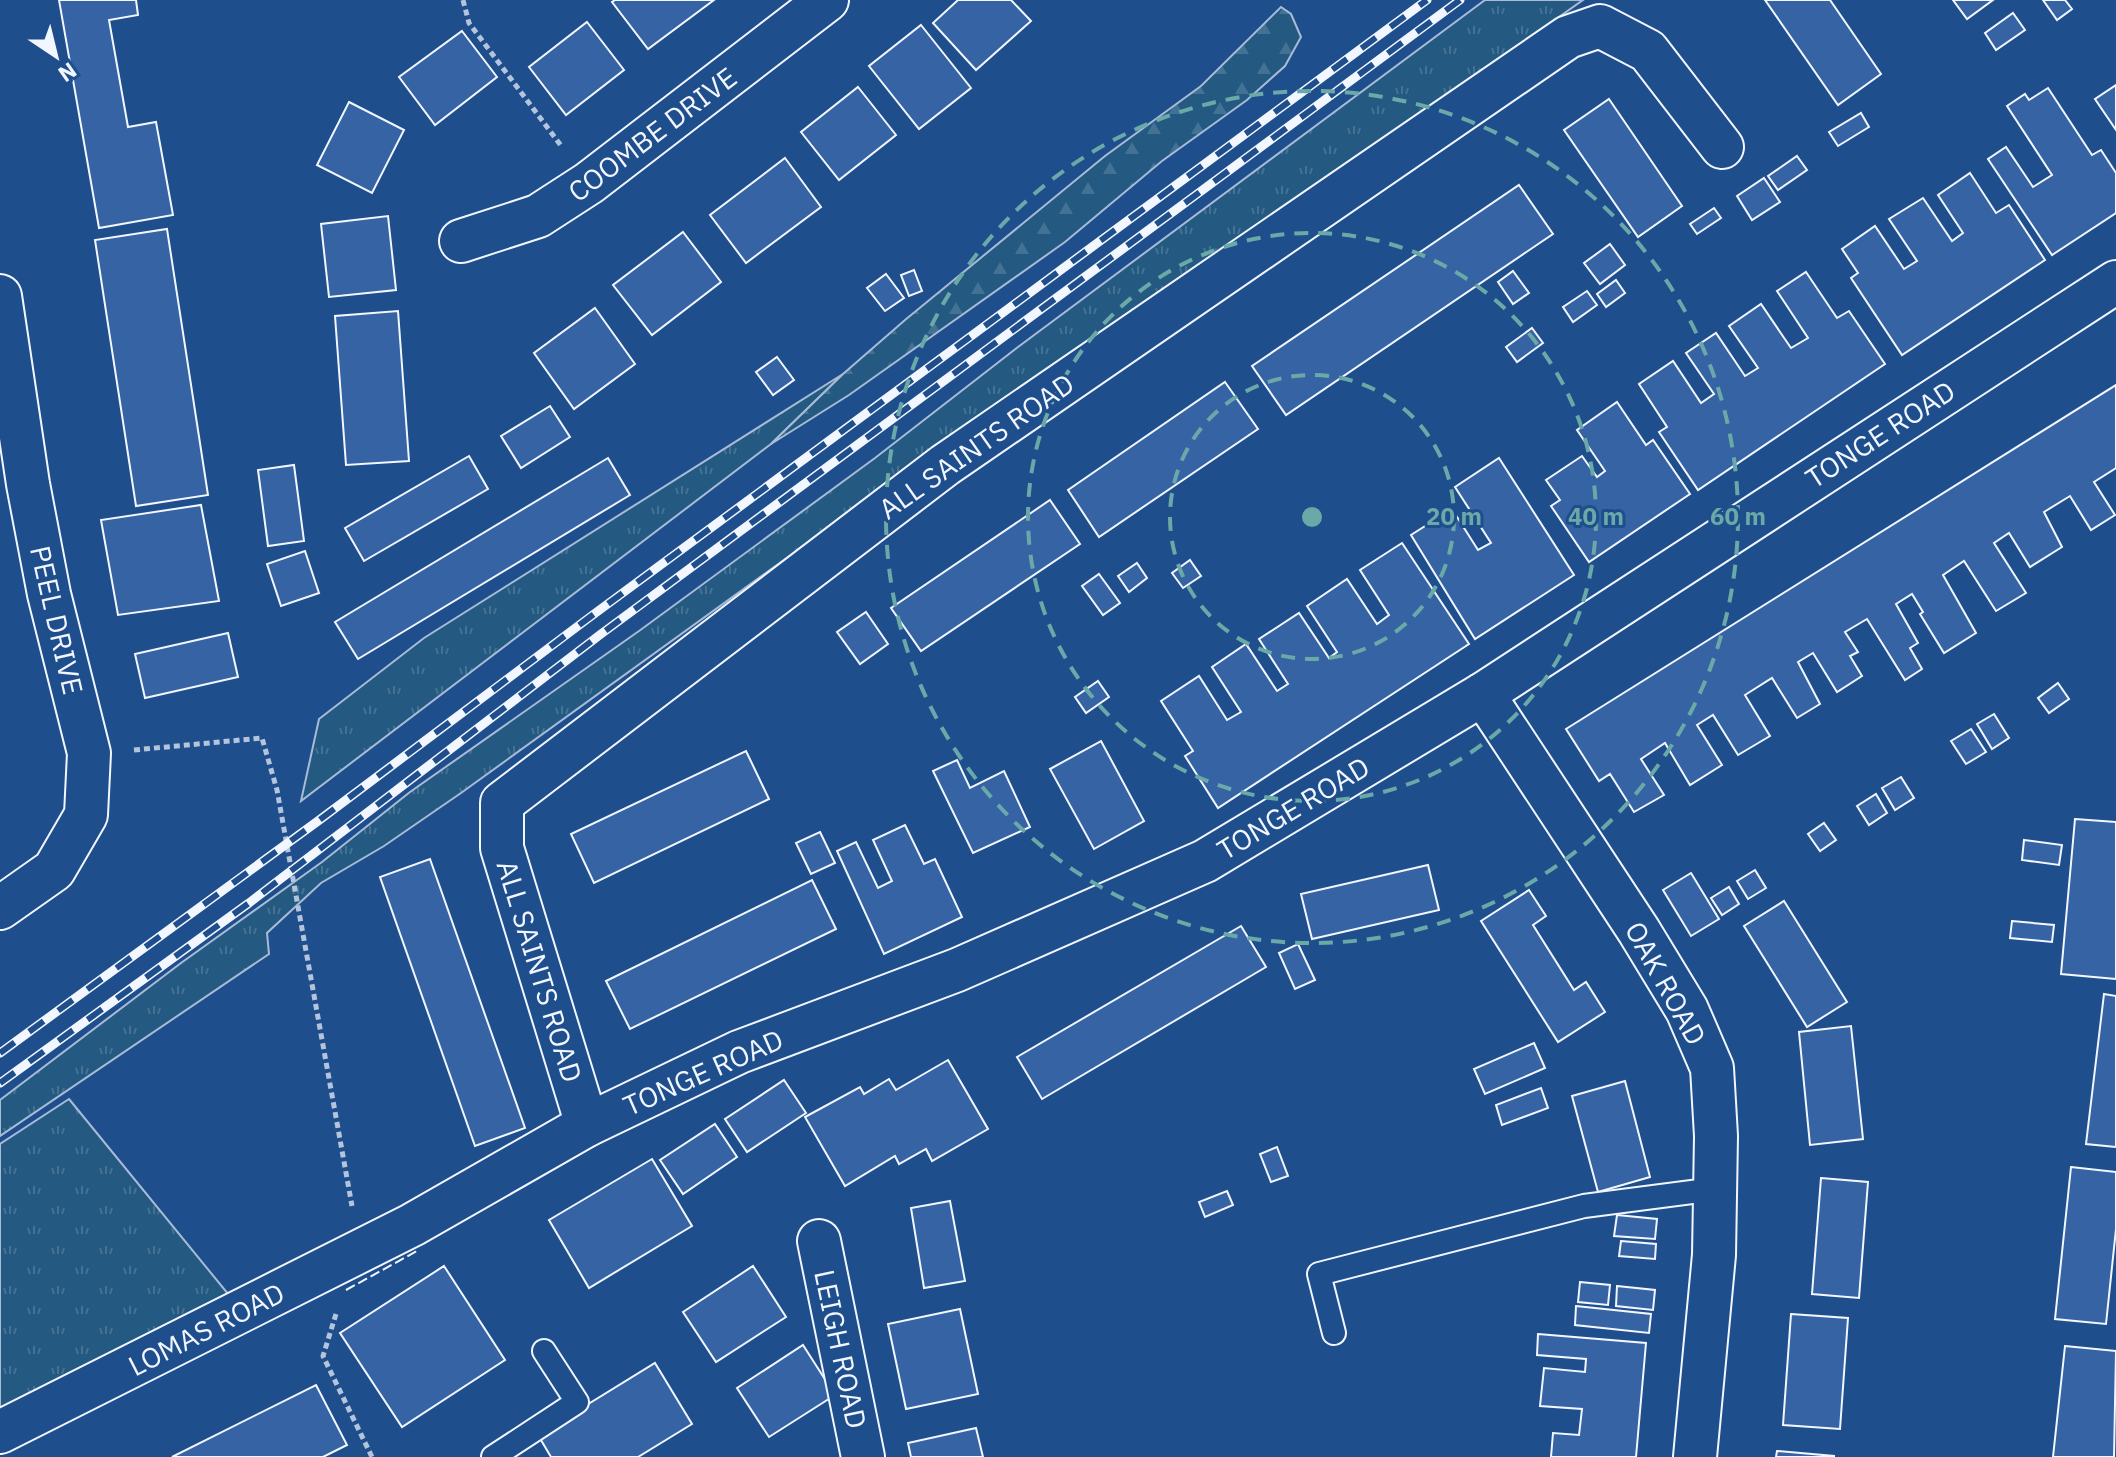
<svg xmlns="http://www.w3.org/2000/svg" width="2116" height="1457" font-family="'IBM Plex Sans',sans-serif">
	<defs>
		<pattern id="grass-tufts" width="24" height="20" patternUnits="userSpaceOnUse" patternTransform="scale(2)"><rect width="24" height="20" fill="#245a82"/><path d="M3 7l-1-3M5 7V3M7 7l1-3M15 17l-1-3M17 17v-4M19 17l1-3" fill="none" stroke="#447295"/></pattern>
		<pattern id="forest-firs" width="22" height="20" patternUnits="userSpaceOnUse" patternTransform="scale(2)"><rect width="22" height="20" fill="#245a82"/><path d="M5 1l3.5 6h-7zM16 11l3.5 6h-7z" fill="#447295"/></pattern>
	</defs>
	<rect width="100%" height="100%" fill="#1f4e8c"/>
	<g fill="url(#grass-tufts)" stroke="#a8bbd7" stroke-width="2">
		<polygon points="1485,0 1583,0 1301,200 1183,280 1048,368 921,456 788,557 461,793 384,846 321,883 267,933 269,954 0,1136 0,1100 181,963 322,862 410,792 639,631 875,458 1018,347"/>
		<polygon points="843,374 771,444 301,801 319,719 424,638"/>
		<polygon points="69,1099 233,1300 0,1412 0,1144"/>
	</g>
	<polygon fill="url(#forest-firs)" stroke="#a8bbd7" stroke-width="2" points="1281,7 1291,14 1301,37 1285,66 1247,100 1162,161 1065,242 849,395 771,444 843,374 905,320 1105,156 1201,86"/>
	<g fill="#3563a3" stroke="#f2f6ff" stroke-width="2">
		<polygon points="59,0 136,0 138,15 109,20 128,127 156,122 173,215 99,228"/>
		<polygon points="615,0 714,0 648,49 612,2"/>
		<polygon points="958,0 1011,0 1031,21 976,70 933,23"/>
		<polygon points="1765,0 1830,0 1881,74 1838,105"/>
		<polygon points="1953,0 1993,0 1967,19"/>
		<polygon points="2043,0 2065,0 2072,9 2057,20"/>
		<polygon points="2013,13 2025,30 1996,50 1985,33"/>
		<polygon points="587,22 624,70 566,115 529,67"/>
		<polygon points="921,25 971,88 919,129 869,66"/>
		<polygon points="462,31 497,77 435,125 399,77"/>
		<polygon points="2116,85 2116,130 2095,99"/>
		<polygon points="858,87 896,135 839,180 801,132"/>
		<polygon points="2048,88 2092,155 2101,150 2116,173 2116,213 2052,255 1988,159 2006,147 2033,187 2052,175 2007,106 2025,94 2029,100"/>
		<polygon points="1609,99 1682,206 1638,237 1564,130"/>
		<polygon points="349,102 404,130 372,193 317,165"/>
		<polygon points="1861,113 1869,127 1838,146 1829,132"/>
		<polygon points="1797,156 1807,170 1778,190 1768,176"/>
		<polygon points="785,158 821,207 746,263 710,215"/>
		<polygon points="1970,173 1996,213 2009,205 2045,260 1902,355 1851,278 1858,273 1842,249 1875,226 1904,269 1917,261 1889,219 1923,198 1952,241 1963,233 1938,195"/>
		<polygon points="1764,178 1780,202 1752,220 1737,196"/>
		<polygon points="1519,185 1553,234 1286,415 1252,366"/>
		<polygon points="1714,208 1721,218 1697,234 1690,224"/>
		<polygon points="388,216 396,290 329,297 321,224"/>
		<polygon points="167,229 208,495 136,506 95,240"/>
		<polygon points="683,232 721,282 652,335 613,285"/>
		<polygon points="1610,244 1625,265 1600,284 1584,263"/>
		<polygon points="914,270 922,291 909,296 901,275"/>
		<polygon points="1513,271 1529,293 1513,304 1498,282"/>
		<polygon points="1806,272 1837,318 1849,311 1885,364 1698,490 1659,432 1667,427 1639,384 1673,361 1701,403 1714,394 1686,353 1716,333 1745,376 1758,368 1729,326 1761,304 1791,348 1808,338 1777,291"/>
		<polygon points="886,274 904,298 885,311 867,288"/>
		<polygon points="1616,280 1625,293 1606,307 1597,294"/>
		<polygon points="1587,291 1597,305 1573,322 1563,307"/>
		<polygon points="595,308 635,364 574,409 534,353"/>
		<polygon points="398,311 409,461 346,465 335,316"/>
		<polygon points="1532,328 1543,343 1517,362 1506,347"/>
		<polygon points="777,357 794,380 773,395 756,372"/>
		<polygon points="1225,382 1258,429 1099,537 1068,490"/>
		<polygon points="2116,385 2116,468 2094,482 2115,515 2091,530 2070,496 2044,512 2062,547 2030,567 2009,533 1994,543 2026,593 1996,611 1964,561 1943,575 1976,633 1944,653 1920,614 1923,612 1912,594 1896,604 1918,643 1910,648 1922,669 1905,680 1867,619 1845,632 1858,652 1850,656 1862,676 1837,692 1813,653 1798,662 1820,704 1797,718 1772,678 1745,695 1770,736 1738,755 1713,715 1697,725 1722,765 1690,785 1665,743 1641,759 1664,795 1634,812 1610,774 1599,781 1566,729"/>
		<polygon points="1617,402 1646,445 1653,440 1690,494 1589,562 1551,506 1560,500 1546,480 1582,456 1597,477 1605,471 1577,430"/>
		<polygon points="550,406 570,437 521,468 501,436"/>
		<polygon points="469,456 488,489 364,561 345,528"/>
		<polygon points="608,458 630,495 358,659 335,622"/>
		<polygon points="1499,458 1574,575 1475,639 1411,535 1452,509 1478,550 1491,543 1455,487"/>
		<polygon points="294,465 304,541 268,546 258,470"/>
		<polygon points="1050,500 1080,544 921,651 891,608"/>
		<polygon points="201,505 219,601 118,615 101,520"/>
		<polygon points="1402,543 1469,644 1218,808 1185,756 1193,751 1161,701 1199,676 1227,720 1241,712 1212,667 1246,644 1277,691 1288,684 1259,639 1299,613 1329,658 1337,652 1307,606 1347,579 1377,624 1389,615 1360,570"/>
		<polygon points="305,551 319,593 281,606 267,564"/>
		<polygon points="1190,560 1201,576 1183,588 1172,573"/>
		<polygon points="1137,563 1147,578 1129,592 1118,576"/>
		<polygon points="1099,574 1120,603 1103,615 1082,586"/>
		<polygon points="866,612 888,644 860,664 837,632"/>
		<polygon points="228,633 238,677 145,698 135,654"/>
		<polygon points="1098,681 1109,697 1086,713 1075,697"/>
		<polygon points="2058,683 2069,699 2049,713 2038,698"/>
		<polygon points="1994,714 2009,738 1992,749 1977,724"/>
		<polygon points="1971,729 1986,752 1966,764 1951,741"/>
		<polygon points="1101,741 1144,821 1094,849 1050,769"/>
		<polygon points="746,751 769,799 594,883 571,834"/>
		<polygon points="957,760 970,788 1004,771 1030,827 973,853 933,771"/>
		<polygon points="1901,777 1914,798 1895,810 1882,788"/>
		<polygon points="1876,794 1887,813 1869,825 1857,806"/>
		<polygon points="2075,819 2116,822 2116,979 2061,974"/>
		<polygon points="1824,823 1836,840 1820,851 1808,834"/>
		<polygon points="905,825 924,864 935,859 962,917 884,954 837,851 856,842 878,888 892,881 873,840"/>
		<polygon points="820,832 835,863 811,874 796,843"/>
		<polygon points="2024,840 2062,845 2059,865 2022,860"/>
		<polygon points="430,859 525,1128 475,1146 380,877"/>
		<polygon points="1428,865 1439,910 1312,939 1301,894"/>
		<polygon points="1755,870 1766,888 1748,899 1737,881"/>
		<polygon points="1691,873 1719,919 1691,936 1663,890"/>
		<polygon points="812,880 836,929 630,1029 606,981"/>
		<polygon points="1729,887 1739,904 1722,915 1711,898"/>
		<polygon points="1529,890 1546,916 1533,925 1574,990 1586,982 1605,1012 1558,1042 1481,921"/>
		<polygon points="1784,901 1847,1002 1807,1027 1744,926"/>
		<polygon points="2012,921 2054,925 2052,942 2010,938"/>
		<polygon points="1241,926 1266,967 1042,1099 1017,1057"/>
		<polygon points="1298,944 1315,980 1295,989 1279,953"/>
		<polygon points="2104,994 2116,996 2116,1147 2086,1144"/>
		<polygon points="1851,1026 1863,1139 1810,1145 1799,1032"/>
		<polygon points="1534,1043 1545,1068 1485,1094 1474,1069"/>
		<polygon points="948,1060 988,1129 932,1161 926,1149 899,1164 895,1156 845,1186 805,1117 860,1087 864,1094 889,1079 896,1090"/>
		<polygon points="784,1080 806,1113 747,1152 725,1119"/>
		<polygon points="1625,1081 1650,1177 1598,1192 1572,1096"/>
		<polygon points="1541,1088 1548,1108 1502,1125 1496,1105"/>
		<polygon points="715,1124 737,1157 683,1194 660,1160"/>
		<polygon points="1277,1147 1288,1176 1271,1182 1260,1154"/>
		<polygon points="652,1159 692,1226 589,1288 549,1220"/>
		<polygon points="2071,1167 2116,1172 2116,1229 2106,1324 2055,1319"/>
		<polygon points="1821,1178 1868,1182 1859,1298 1812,1294"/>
		<polygon points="1227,1191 1233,1205 1205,1217 1199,1202"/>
		<polygon points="950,1201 965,1281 924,1288 911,1208"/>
		<polygon points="1617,1215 1657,1219 1655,1239 1614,1236"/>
		<polygon points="1621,1241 1656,1244 1655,1259 1619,1256"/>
		<polygon points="444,1266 505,1360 402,1427 340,1333"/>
		<polygon points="753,1266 786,1317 716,1362 683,1312"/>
		<polygon points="1580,1282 1610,1285 1608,1305 1578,1302"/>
		<polygon points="1617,1286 1655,1290 1653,1310 1616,1306"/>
		<polygon points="1576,1306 1651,1314 1649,1333 1575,1325"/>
		<polygon points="960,1309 978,1394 906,1409 888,1324"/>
		<polygon points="1791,1314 1848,1318 1840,1429 1783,1425"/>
		<polygon points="1538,1334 1646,1343 1636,1457 1551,1457 1553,1433 1579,1435 1582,1409 1540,1406 1544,1368 1585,1372 1586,1359 1537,1355"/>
		<polygon points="803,1345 835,1395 769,1437 737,1388"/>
		<polygon points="2065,1346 2116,1351 2114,1457 2053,1457"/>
		<polygon points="655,1363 692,1424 638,1457 551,1457 538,1435"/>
		<polygon points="316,1385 347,1445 323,1457 172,1457"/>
		<polygon points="976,1428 983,1457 911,1457 908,1443"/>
		<polygon points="1777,1451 1834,1456 1834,1457 1776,1457"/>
	</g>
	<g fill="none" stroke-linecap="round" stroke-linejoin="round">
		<defs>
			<g id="lane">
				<polyline points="1334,1333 1319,1274 1584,1206 1715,1189"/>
				<polyline points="493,1457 577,1402 544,1351"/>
			</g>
			<g id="street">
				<polyline points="461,241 538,216 589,183 827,0"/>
				<polyline points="0,296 28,484 49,594 89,753 86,815 54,870 0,908"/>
				<polyline points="1483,694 1639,931 1687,1010 1712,1068 1716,1136 1714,1255 1695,1457"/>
				<polyline points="587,1125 502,848 502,803 945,465 1568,37 1600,26 1648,51 1722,147"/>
				<polyline points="819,1241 863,1457"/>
				<polyline points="0,1432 412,1225 587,1125 739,1052 957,970 1205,861 1483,694 2116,282"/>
			</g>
		</defs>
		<use href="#lane" stroke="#f2f6ff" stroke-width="26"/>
		<use href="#street" stroke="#f2f6ff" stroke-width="46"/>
		<g stroke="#b3c4dc" stroke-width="5" stroke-dasharray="6 4" stroke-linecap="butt">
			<polyline points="463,0 469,23 562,147"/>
			<polyline points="134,750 262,738 277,790 352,1206"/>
			<polyline points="336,1314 323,1356 372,1457"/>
		</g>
		<use href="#lane" stroke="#1f4e8c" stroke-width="22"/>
		<use href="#street" stroke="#1f4e8c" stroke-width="42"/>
		<defs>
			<g id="rail">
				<polyline points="0,1053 318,821 590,617 1427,0"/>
				<polyline points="0,1083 249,903 601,634 1460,0"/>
			</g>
		</defs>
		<use href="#rail" stroke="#f2f6ff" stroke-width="9"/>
		<use href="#rail" stroke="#1f4e8c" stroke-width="6" stroke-dasharray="18" stroke-linecap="butt"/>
		<polyline stroke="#f2f6ff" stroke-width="2" stroke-dasharray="10 4" stroke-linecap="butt" points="346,1290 417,1251"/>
	</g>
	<g fill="none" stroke="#6aa9a8" stroke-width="4" stroke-dasharray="14 10">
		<circle cx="1312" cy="517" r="142"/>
		<circle cx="1312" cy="517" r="284"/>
		<circle cx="1312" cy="517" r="426"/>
	</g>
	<g text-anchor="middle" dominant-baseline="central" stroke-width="6" stroke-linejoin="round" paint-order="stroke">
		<g font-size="28" fill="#f2f6ff" stroke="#1f4e8c">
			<text transform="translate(652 134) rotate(-37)">COOMBE DRIVE</text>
			<text transform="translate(1880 434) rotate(-33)">TONGE ROAD</text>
			<text transform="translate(976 446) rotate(-35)">ALL SAINTS ROAD</text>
			<text transform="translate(57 620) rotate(77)">PEEL DRIVE</text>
			<text transform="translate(1293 808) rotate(-31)">TONGE ROAD</text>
			<text transform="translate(540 971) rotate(73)">ALL SAINTS ROAD</text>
			<text transform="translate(1666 983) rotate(61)">OAK ROAD</text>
			<text transform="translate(703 1072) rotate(-24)">TONGE ROAD</text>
			<text transform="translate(206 1329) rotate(-27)">LOMAS ROAD</text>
			<text transform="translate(841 1349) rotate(78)">LEIGH ROAD</text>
		</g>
	</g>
	<circle cx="1312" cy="517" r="12" fill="#6aa9a8" stroke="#1f4e8c" stroke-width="4"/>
	<g font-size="24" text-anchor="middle" font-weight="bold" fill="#6aa9a8" stroke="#1f4e8c" stroke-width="6" stroke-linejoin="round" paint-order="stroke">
		<text x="1454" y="525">20 m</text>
		<text x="1596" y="525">40 m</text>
		<text x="1738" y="525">60 m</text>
	</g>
	<g transform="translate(56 56) rotate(145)" stroke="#1f4e8c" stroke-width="6" paint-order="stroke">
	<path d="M0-6L14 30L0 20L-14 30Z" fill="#f2f6ff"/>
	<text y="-12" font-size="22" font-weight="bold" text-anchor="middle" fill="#f2f6ff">N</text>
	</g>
</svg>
